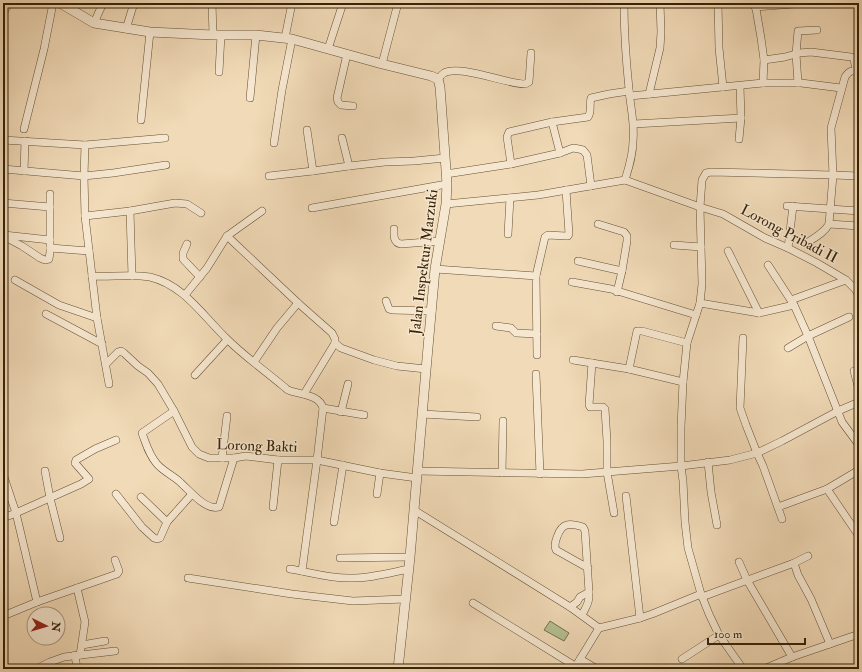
<svg xmlns="http://www.w3.org/2000/svg" width="862" height="672" font-family="'IM FELL Double Pica',serif">
	<rect width="100%" height="100%" fill="#f1dab7"/>
	<filter id="stains"><feTurbulence type="fractalNoise" baseFrequency=".005" numOctaves="4"/><feColorMatrix values="0 0 0 0 .2 0 0 0 0 .09 0 0 0 0 .02 0 0 0 .5 -.17"/></filter>
	<radialGradient id="worn" r=".72"><stop offset=".6" stop-color="#630" stop-opacity="0"/><stop offset="1" stop-color="#630" stop-opacity=".3"/></radialGradient>
	<polygon fill="#b5c192" stroke="#76724c" points="550,621 569,633 564,641 544,630"/>
	<g fill="none" stroke-linecap="round" stroke-linejoin="round">
		<defs>
			<g id="minor">
				<polyline points="212,3 213,35"/>
				<polyline points="718,3 719,48 723,87"/>
				<polyline points="755,3 761,38 764,60 763,83"/>
				<polyline points="755,7 807,3"/>
				<polyline points="3,14 6,8 10,3"/>
				<polyline points="94,23 103,3"/>
				<polyline points="126,29 134,3"/>
				<polyline points="285,38 292,3"/>
				<polyline points="328,49 343,3"/>
				<polyline points="347,54 337,98 338,102 341,105 353,106"/>
				<polyline points="764,60 785,57 799,53 811,52 851,57 854,58 855,65 858,72"/>
				<polyline points="382,64 398,3"/>
				<polyline points="219,72 221,35"/>
				<path d="M438 79C440 77 442 74 444 73 459 64 506 84 525 84L529 82 531 53"/>
				<polyline points="798,83 796,54 798,31 817,30"/>
				<polyline points="649,94 660,48 661,32 660,3"/>
				<polyline points="630,96 763,83 801,83 841,88"/>
				<polyline points="250,98 256,35"/>
				<polyline points="141,120 150,32"/>
				<polyline points="552,122 560,153"/>
				<polyline points="634,124 741,118 740,86"/>
				<polyline points="24,129 44,49 53,3"/>
				<polyline points="307,130 313,171"/>
				<polyline points="342,138 349,166"/>
				<polyline points="739,139 741,118"/>
				<polyline points="3,140 85,145 165,138"/>
				<polyline points="274,143 282,90 292,39"/>
				<polyline points="85,145 84,176 85,216 97,318 109,384"/>
				<path d="M511 164 507 137 509 132 552 122 588 117C592 112 589 104 591 98L609 94 629 91"/>
				<polyline points="3,169 84,176 113,173 166,165"/>
				<polyline points="24,171 25,141"/>
				<polyline points="446,174 511,164 560,153 573,148 579,149 583,150 587,155 591,186"/>
				<polyline points="269,176 313,171 349,166 385,162 414,161 445,158"/>
				<polyline points="859,176 833,175 711,172 706,173 702,180 700,207 723,214 765,238 788,248 817,263 846,280 855,289 859,295"/>
				<polyline points="625,180 700,207 702,284 700,303 687,343 683,382 681,427 681,466 683,481 685,522 688,548 701,594 709,614 719,635 743,669"/>
				<polyline points="3,203 50,207"/>
				<path d="M446 204 538 195 625 180C629 167 633 155 633 141 635 123 630 106 629 89 626 60 624 32 624 3"/>
				<polyline points="787,206 859,211"/>
				<polyline points="312,208 447,184"/>
				<polyline points="130,211 132,276"/>
				<polyline points="85,216 130,211 175,203 187,204 201,213"/>
				<polyline points="598,224 624,232 627,236 627,241 622,271 617,292"/>
				<polyline points="829,224 859,226"/>
				<path d="M394 229C394 235 393 243 401 244L440 241"/>
				<polyline points="508,234 510,198"/>
				<polyline points="4,235 50,240"/>
				<polyline points="3,236 22,246 40,258 45,260 49,259 50,252 50,194"/>
				<polyline points="227,236 298,303 332,333 335,339 335,343 341,348 374,360 397,366 426,369"/>
				<path d="M808 242C816 237 825 232 829 224L833 175 831 128 845 77C849 71 852 69 859 73"/>
				<polyline points="187,244 183,253 183,259 200,277"/>
				<polyline points="674,245 701,247"/>
				<polyline points="50,248 89,251"/>
				<polyline points="788,248 793,206"/>
				<polyline points="728,251 759,313"/>
				<polyline points="578,261 622,271"/>
				<polyline points="768,265 794,305 808,336 842,422 859,445"/>
				<polyline points="435,269 536,276 537,355"/>
				<path d="M92 276C110 277 132 274 150 277 184 285 203 316 227 339 244 356 264 370 283 386 285 387 286 389 288 390 300 395 319 394 323 408L317 460 302 571"/>
				<polyline points="536,276 545,237 548,235 566,236 568,236 569,234 566,190"/>
				<polyline points="15,280 59,305 97,318"/>
				<polyline points="572,282 611,289 696,315"/>
				<polyline points="185,295 207,268 227,236 262,211"/>
				<polyline points="791,300 846,280"/>
				<polyline points="386,301 389,309 392,310 432,311"/>
				<polyline points="700,303 759,313 794,305"/>
				<polyline points="46,314 102,344"/>
				<polyline points="496,326 511,328 516,333 537,334"/>
				<polyline points="743,338 740,408 746,425 757,453 763,466 782,519"/>
				<polyline points="788,348 808,336 849,317"/>
				<polyline points="573,360 629,369 683,382"/>
				<polyline points="254,362 277,328 298,303"/>
				<polyline points="592,363 589,405 590,407 603,407 605,409 607,441 607,472 614,513"/>
				<polyline points="106,364 118,352 121,351 124,353 138,366 148,373 158,384 174,411 192,447 199,454 209,458 234,458 246,456 278,460 317,460 380,473 417,478"/>
				<polyline points="629,369 637,331 642,331 687,343"/>
				<polyline points="854,371 859,390"/>
				<polyline points="536,374 540,474"/>
				<polyline points="195,375 227,340"/>
				<polyline points="304,394 335,343"/>
				<polyline points="323,408 364,415"/>
				<path d="M174 411 142 433C146 444 149 455 157 464 164 472 174 476 181 483 190 491 206 511 219 507L234 458"/>
				<polyline points="341,412 348,384"/>
				<polyline points="422,414 477,417"/>
				<polyline points="222,458 227,416"/>
				<polyline points="708,462 711,492 717,525"/>
				<polyline points="45,471 50,498 60,538"/>
				<polyline points="417,471 582,474 681,466 730,460 757,453 782,441 838,411 859,402"/>
				<polyline points="502,473 503,421"/>
				<polyline points="3,474 16,513 81,484 89,479 75,463 76,460 95,449 116,440"/>
				<polyline points="827,489 859,536"/>
				<polyline points="116,494 142,527 154,538 157,539 160,538 167,522 192,494"/>
				<polyline points="377,494 380,473"/>
				<polyline points="626,496 640,618"/>
				<polyline points="141,497 167,522"/>
				<polyline points="273,507 278,460"/>
				<polyline points="778,507 827,489 859,470"/>
				<polyline points="414,510 570,607 599,628 640,618 652,614 701,594"/>
				<polyline points="3,518 16,513 37,602"/>
				<polyline points="334,522 343,465"/>
				<polyline points="808,556 794,563 798,575 811,599 830,644"/>
				<polyline points="340,558 410,557"/>
				<polyline points="739,562 747,580 792,657"/>
				<path d="M290 569C309 572 328 578 348 578 368 579 389 573 409 569"/>
				<polyline points="188,578 292,594 353,601 405,599"/>
				<polyline points="77,588 85,622 80,655"/>
				<polyline points="702,597 794,563"/>
				<polyline points="473,603 575,666"/>
				<path d="M570 607 577 602 580 597 589 592 585 531 583 527C570 523 562 522 557 537 555 542 554 546 556 550L588 568"/>
				<path d="M582 615C586 607 590 602 589 592"/>
				<polyline points="3,616 37,602 117,574 119,571 115,560"/>
				<polyline points="82,645 105,641"/>
				<polyline points="75,655 77,669"/>
				<polyline points="580,659 597,669"/>
				<polyline points="682,659 719,635"/>
				<polyline points="36,669 50,662 64,657 115,651"/>
				<polyline points="574,669 599,628"/>
				<polyline points="764,669 792,657 859,634"/>
			</g>
			<polyline id="tertiary" points="60,3 94,23 150,32 213,35 256,35 292,39 382,64 431,76 438,79 440,87 447,184 446,204 435,269 425,381 410,557 398,669"/>
		</defs>
		<use href="#minor" stroke="#665033" stroke-width="8"/>
		<use href="#tertiary" stroke="#665033" stroke-width="10"/>
		<use href="#minor" stroke="#f6e7d0" stroke-width="7"/>
		<use href="#tertiary" stroke="#f6e7d0" stroke-width="9"/>
	</g>
	<g text-anchor="middle" dominant-baseline="central" stroke-width="3" stroke-linejoin="round" paint-order="stroke">
		<g font-size="15" fill="#372207" stroke="#f6e7d0">
			<text transform="translate(789 234) rotate(28)">Lorong Pribadi II</text>
			<text transform="translate(424 262) rotate(-83)">Jalan Inspektur Marzuki</text>
			<text transform="translate(257 446) rotate(2)">Lorong Bakti</text>
		</g>
	</g>
	<rect width="862" height="672" fill="none" stroke="#f1dab7" stroke-width="16"/>
	<rect x="4" y="4" width="854" height="664" fill="none" stroke="#372207" stroke-width="2"/>
	<rect x="8" y="8" width="846" height="656" fill="none" stroke="#372207"/>
	<g transform="translate(46 626) rotate(95)"><circle r="19" fill="#f6e7d0" stroke="#aa9880"/>
	<path d="M0-3L7 15L0 10L-7 15Z" fill="#8f2418"/>
	<text y="-6" font-size="11" font-weight="bold" text-anchor="middle" fill="#372207">N</text>
	</g>
	<path d="M708 638v6h97v-6" fill="none" stroke="#372207" stroke-width="2"/>
	<text x="714" y="638" font-size="12" fill="#372207" stroke="#f6e7d0" stroke-width="3" paint-order="stroke">100 m</text>
	<rect width="100%" height="100%" filter="url(#stains)"/>
	<rect width="100%" height="100%" fill="url(#worn)"/>
</svg>
